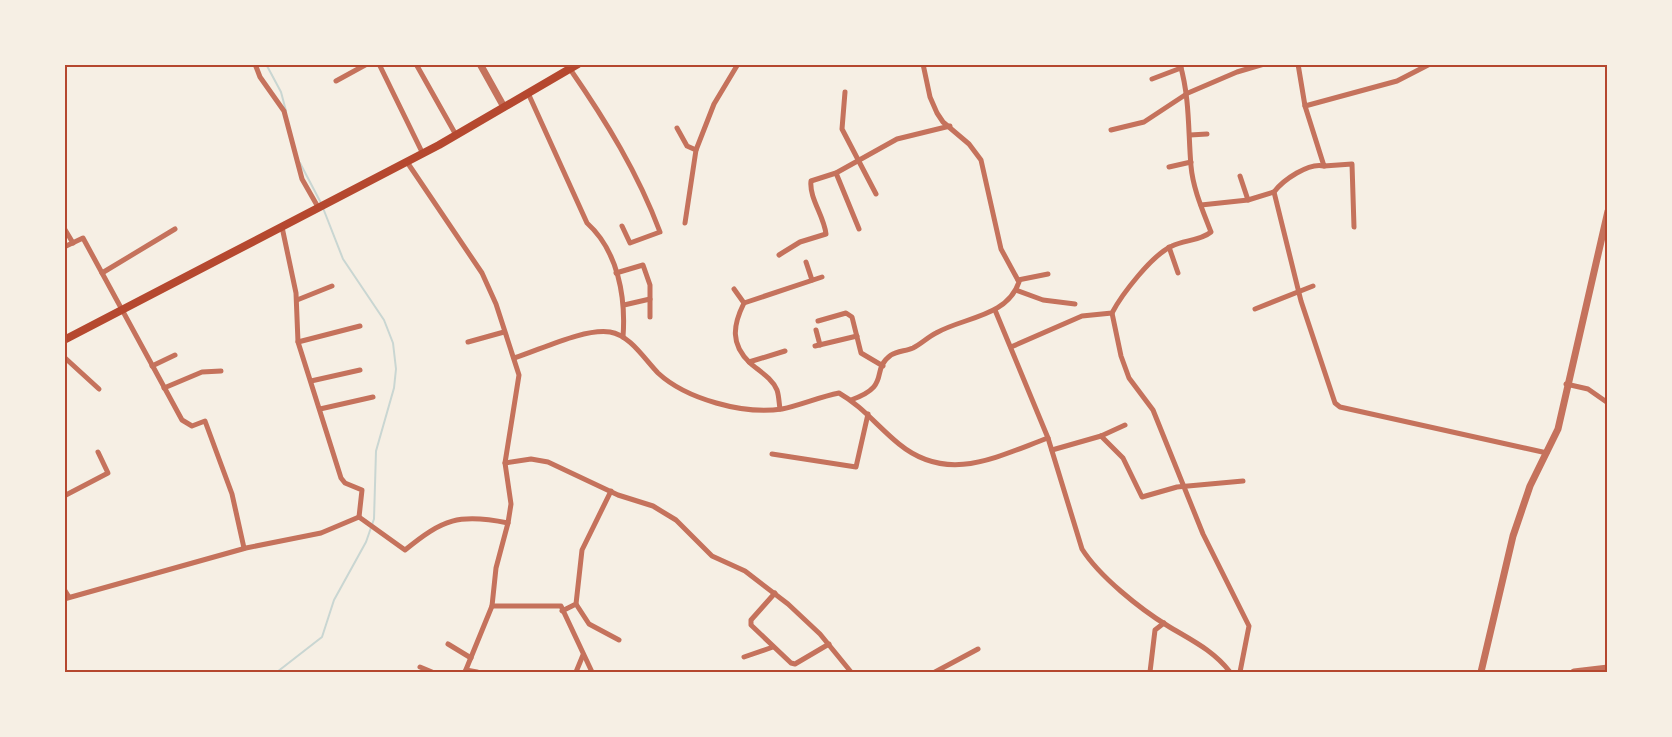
<svg xmlns="http://www.w3.org/2000/svg" width="1672" height="737" font-family="'DM Sans',sans-serif">
	<rect width="100%" height="100%" fill="#f6efe4"/>
	<g fill="none" stroke-linecap="round" stroke-linejoin="round">
		<g stroke="#c9d6d2" stroke-width="2">
			<polyline points="266,64 281,92 286,111"/>
			<polyline points="300,163 321,203"/>
			<polyline points="277,672 322,637 334,600 366,542 374,519 376,451 394,388 396,369 393,343 384,320 343,259 323,208"/>
		</g>
		<g stroke="#c5725c" stroke-width="5">
			<polyline points="255,64 260,77 284,111 302,179 318,207"/>
			<polyline points="379,64 423,154"/>
			<polyline points="416,64 456,135"/>
			<polyline points="1298,64 1305,106 1324,166 1352,164 1354,227"/>
			<path d="M570 69C606 121 638 173 660 232L630 243 622 226"/>
			<polyline points="1152,79 1181,68"/>
			<polyline points="336,81 367,64"/>
			<polyline points="845,92 842,129 876,194"/>
			<path d="M528 93 587 223C618 251 626 297 623 337"/>
			<polyline points="1305,106 1397,81 1430,64"/>
			<polyline points="677,128 687,146 696,150"/>
			<polyline points="1111,130 1144,122 1188,93 1237,72 1264,64"/>
			<polyline points="1190,135 1207,134"/>
			<polyline points="407,162 482,273 496,304 519,375 505,463 511,504 508,523 496,568 492,606 465,672"/>
			<path d="M1324 166C1309 162 1283 180 1274 192L1301 301 1335 403 1340 407 1547 453"/>
			<polyline points="1169,167 1191,162"/>
			<polyline points="836,173 859,229"/>
			<polyline points="1240,176 1248,200"/>
			<polyline points="1201,205 1248,200 1274,192"/>
			<polyline points="685,223 696,150 714,104 738,64"/>
			<polyline points="282,227 296,293 298,342 341,478 345,483 362,490 359,517"/>
			<polyline points="64,228 73,243"/>
			<polyline points="64,247 83,238 182,420 192,426 205,421 232,494 244,548"/>
			<polyline points="1169,247 1178,273"/>
			<path d="M779 255 800 242 826 234C824 216 809 198 811 181L836 173 897 139 950 126"/>
			<polyline points="806,262 812,280"/>
			<polyline points="102,273 175,229"/>
			<polyline points="616,273 643,265 650,285 650,317"/>
			<polyline points="1018,280 1048,274"/>
			<path d="M734 289 744 303C733 325 730 344 750 363 759 371 772 378 777 390 779 396 779 403 780 409"/>
			<polyline points="1016,290 1043,300 1075,304"/>
			<polyline points="297,300 332,286"/>
			<polyline points="744,303 822,277"/>
			<polyline points="624,305 650,299"/>
			<polyline points="1255,309 1313,286"/>
			<path d="M995 310 1048 438 1082 549C1099 576 1140 609 1168 626 1191 640 1213 650 1230 672"/>
			<polyline points="1112,313 1121,356 1129,378 1153,410 1203,534 1249,626 1240,672"/>
			<polyline points="818,321 846,313 852,317 861,353 883,366"/>
			<polyline points="816,330 820,345"/>
			<polyline points="298,342 360,326"/>
			<polyline points="468,342 504,332"/>
			<polyline points="815,346 857,336"/>
			<path d="M1011 347 1082 316 1112 313C1122 294 1152 255 1172 246 1184 240 1200 241 1211 232 1203 211 1193 189 1191 166 1188 131 1190 99 1180 64"/>
			<polyline points="64,357 99,389"/>
			<path d="M514 358C540 350 584 328 610 332 630 335 645 360 658 373 686 399 744 415 782 409 801 405 819 397 839 393 862 406 878 427 899 444 948 484 996 457 1048 438"/>
			<polyline points="749,362 785,351"/>
			<polyline points="152,366 175,355"/>
			<polyline points="311,381 360,370"/>
			<polyline points="1566,384 1588,389 1608,403"/>
			<polyline points="164,388 202,372 221,371"/>
			<path d="M851 400C893 385 869 371 891 355 897 351 906 351 913 348 921 344 928 337 936 333 964 317 1007 317 1019 282L1001 249 981 160 969 144 943 122 937 113 930 97 923 64"/>
			<polyline points="320,409 373,397"/>
			<polyline points="1101,436 1123,458 1142,497 1177,487 1243,481"/>
			<polyline points="1052,450 1101,436 1125,425"/>
			<polyline points="772,454 856,467 868,414"/>
			<polyline points="505,463 531,459 548,462 618,495 653,506 676,520 712,556 745,571 788,604 820,634 851,672"/>
			<polyline points="64,496 108,473 98,452"/>
			<path d="M359 517 405 550C443 519 459 513 508 523"/>
			<polyline points="64,589 69,597"/>
			<polyline points="775,593 751,620 751,625 791,663 795,664 829,644"/>
			<polyline points="64,599 246,548 321,533 359,517"/>
			<polyline points="576,604 589,624 619,640"/>
			<polyline points="492,606 561,606 592,672"/>
			<polyline points="562,611 576,604 582,550 611,491"/>
			<polyline points="448,644 471,658"/>
			<polyline points="744,657 773,647"/>
			<polyline points="420,667 432,672"/>
			<polyline points="466,670 477,672"/>
			<polyline points="576,672 583,655"/>
			<polyline points="935,672 978,649"/>
			<polyline points="1150,672 1155,630 1164,623"/>
		</g>
		<g stroke="#c5725c" stroke-width="7">
			<polyline points="480,64 504,107"/>
			<polyline points="1481,672 1513,536 1530,486 1558,429 1608,211"/>
			<polyline points="1574,672 1608,668"/>
		</g>
		<polyline stroke="#b5482f" stroke-width="8" points="64,340 439,145 578,64"/>
	</g>
	<rect width="1672" height="737" fill="none" stroke="#f6efe4" stroke-width="132"/>
	<rect x="66" y="66" width="1540" height="605" fill="none" stroke="#b5482f" stroke-width="2"/>
</svg>
